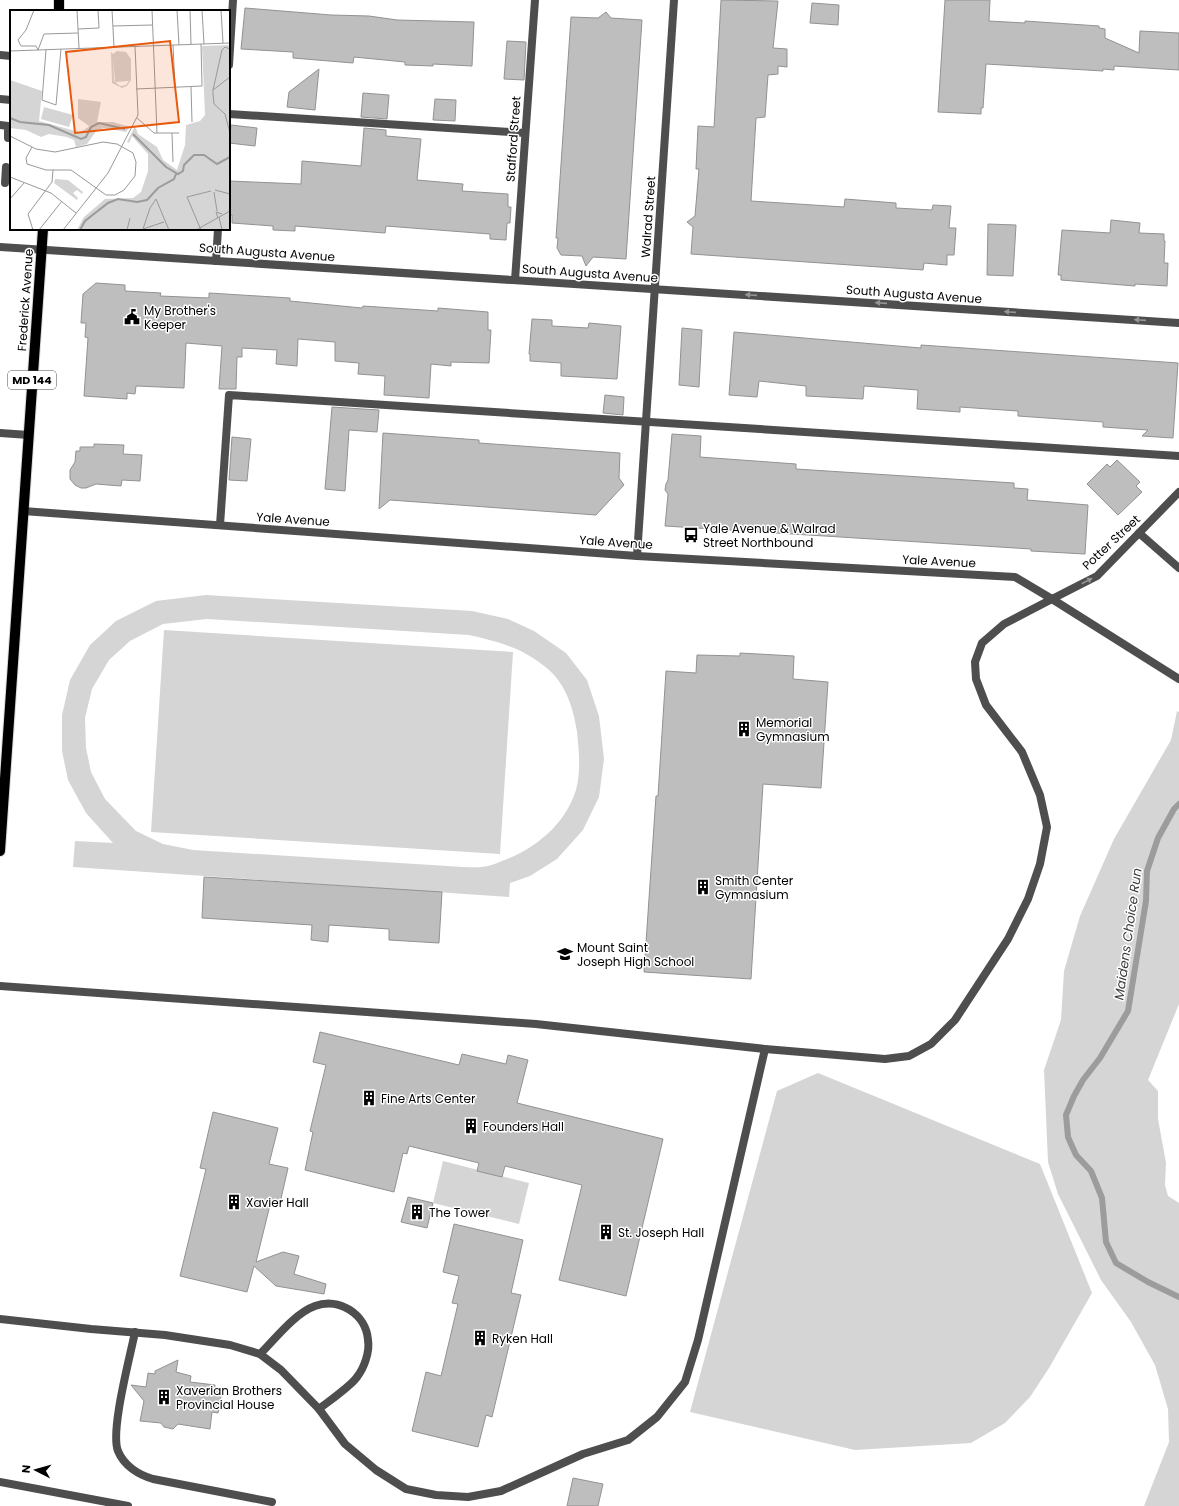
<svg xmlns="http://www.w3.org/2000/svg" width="1179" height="1506" font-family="Poppins,sans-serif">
	<rect width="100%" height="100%" fill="#fff"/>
	<g fill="#d5d5d5" fill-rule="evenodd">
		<path d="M206 595 472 611 508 619 534 631 566 653 587 680 599 716 604 759 599 797 583 830 557 859 530 876 510 883 509 897 73 867 75 841 113 843 86 813 68 780 62 751V715L70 680 90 645 116 621 156 601ZM207 619 469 635C500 642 524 648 549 670 566 685 574 710 577 732 579 751 581 771 576 790 565 825 535 849 502 861 497 863 492 865 488 866 480 868 471 867 463 867L193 850 163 844 136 831 105 799 91 772 86 748 85 718 92 689 109 660 130 641 163 624Z"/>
		<polygon points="164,630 513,652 500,854 151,832"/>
		<polygon points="1177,711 1179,712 1179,1004 1148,1080 1158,1091 1158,1119 1166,1163 1165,1185 1168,1196 1179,1203 1179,1506 1144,1506 1169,1442 1168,1409 1155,1365 1131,1322 1101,1280 1058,1194 1048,1162 1044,1070 1061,1020 1064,971 1080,916 1114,839 1171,740"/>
		<polygon points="818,1073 1040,1164 1092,1293 1049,1368 1030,1397 1005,1423 971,1443 855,1450 690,1412 777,1091"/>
		<polygon points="443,1161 529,1183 519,1224 433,1203"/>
	</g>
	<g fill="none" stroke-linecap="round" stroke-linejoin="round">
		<polyline stroke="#9c9c9c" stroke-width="6" points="1179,804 1174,809 1158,838 1147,871 1146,901 1128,1011 1100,1058 1083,1080 1074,1096 1066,1115 1068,1137 1076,1155 1091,1171 1102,1198 1106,1242 1116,1263 1148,1282 1179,1297"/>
	</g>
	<g fill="#bebebe" stroke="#929292">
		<polygon points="721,0 778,1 773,48 787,49 787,67 778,66 778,74 768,75 765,117 756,118 751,201 844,207 845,199 896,203 896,208 932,210 933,205 951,206 949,228 956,228 954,255 947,255 947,265 924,263 923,270 691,254 693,227 687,222 695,216 699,169 696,169 698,126 714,127"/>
		<polygon points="945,0 990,0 989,21 1025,23 1025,21 1099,26 1099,28 1105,29 1105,38 1139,53 1140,31 1179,33 1179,70 1114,66 1114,70 1103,69 1103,71 986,64 983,108 981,108 981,114 938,112"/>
		<polygon points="812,3 839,5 838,25 810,23"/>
		<polygon points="245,8 331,15 369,16 397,20 474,22 472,66 433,64 433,66 405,65 405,62 354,57 353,63 293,58 293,52 241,49"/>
		<polygon points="606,12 611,18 642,20 628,229 626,259 593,257 586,266 582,256 561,255 557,248 558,238 556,238 571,17 598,18"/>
		<polygon points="507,41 526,42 524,80 504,79"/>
		<polygon points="319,69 315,110 287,107 289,92"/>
		<polygon points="363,93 389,95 387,119 361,117"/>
		<polygon points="435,99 456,100 455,121 433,120"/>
		<polygon points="231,125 257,128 255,146 229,143"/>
		<polygon points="364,128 386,130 386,136 421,139 417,180 463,184 462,191 508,194 508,207 511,207 510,223 507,223 506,240 490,239 490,234 386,226 385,233 295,226 295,231 273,230 273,226 232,223 232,215 229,215 229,181 301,184 302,161 361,166"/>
		<polygon points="1111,220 1140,223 1139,233 1164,234 1164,241 1165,241 1164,263 1168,263 1167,286 1135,284 1135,286 1061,280 1061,275 1058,275 1062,230 1110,233"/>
		<polygon points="988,224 1016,225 1013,276 987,275"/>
		<polygon points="96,283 125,285 125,291 161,293 160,296 209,298 209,293 290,298 290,301 362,308 363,306 438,311 438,308 488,312 488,330 491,330 489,363 451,362 451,366 431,364 429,398 384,395 385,376 358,374 359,363 335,361 335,342 298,339 297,366 276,364 277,350 242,348 242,357 237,357 236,389 219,389 222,346 186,343 184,388 136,386 135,394 127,393 127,399 84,396 88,338 85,337 86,323 81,323 83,294"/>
		<polygon points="532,319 552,320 552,326 588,328 589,323 621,326 617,379 561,376 561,363 530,361 530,354 529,354"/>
		<polygon points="682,328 702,330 699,387 679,385"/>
		<polygon points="734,332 921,348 921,345 1178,363 1173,438 1142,436 1148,430 1103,427 1103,422 1018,416 1018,411 960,407 960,412 917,409 918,390 864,386 863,399 806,396 806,386 759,381 757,397 729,395"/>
		<polygon points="605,395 624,397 623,415 603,413"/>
		<polygon points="332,407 379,410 377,432 349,430 345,491 325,489"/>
		<polygon points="383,433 479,440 479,443 620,453 619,478 624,485 596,515 390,500 379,509"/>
		<polygon points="672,434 701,436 700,457 796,464 796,469 1014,483 1014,488 1028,489 1027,500 1088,505 1085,554 1031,551 1031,549 665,526 668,494 665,490 666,484 668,480"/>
		<polygon points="232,437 251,439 247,481 229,480"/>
		<polygon points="94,444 124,445 123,454 142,455 140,481 122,480 121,486 96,484 86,488 81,488 75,485 70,479 70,470 75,462 76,451 80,451 80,447 94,447"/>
		<polygon points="1117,460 1140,482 1136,486 1142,492 1118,515 1087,484 1107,464 1110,467"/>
		<polygon points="740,653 794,656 793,679 828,682 821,788 763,784 751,979 644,972 656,796 658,796 666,671 696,673 697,655 740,656"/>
		<polygon points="204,877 442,892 439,943 389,940 389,929 329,925 328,942 311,940 312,925 202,918"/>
		<polygon points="320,1032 459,1065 462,1054 506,1064 508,1055 528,1060 517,1103 663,1139 626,1296 559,1280 582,1185 505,1166 502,1177 477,1171 479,1163 409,1146 407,1154 403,1153 394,1192 305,1170 313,1132 310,1131 326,1065 313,1062"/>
		<polygon points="213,1112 278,1128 269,1164 288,1168 280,1203 271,1201 256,1262 283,1252 299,1256 294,1274 326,1284 324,1294 276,1286 254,1266 247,1292 180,1276 206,1169 200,1168"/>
		<polygon points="408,1197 433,1203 427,1228 401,1222"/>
		<polygon points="454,1224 523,1240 511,1293 521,1295 492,1417 486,1415 478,1447 412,1431 426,1372 441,1376 458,1304 452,1303 459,1276 443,1272"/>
		<polygon points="178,1360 176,1372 191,1376 190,1382 215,1385 215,1389 222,1390 218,1413 212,1412 210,1429 178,1424 173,1429 164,1427 161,1423 140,1421 144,1401 131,1385 146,1387 148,1373 155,1374 155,1371"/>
		<polygon points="573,1478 603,1484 598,1506 567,1506"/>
	</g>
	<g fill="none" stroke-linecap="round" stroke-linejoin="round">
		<defs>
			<g id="primary">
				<polyline points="59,11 59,0"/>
				<polyline points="0,851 43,229"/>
			</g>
		</defs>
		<use href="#primary" stroke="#dbdbdb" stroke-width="12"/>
		<g stroke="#4e4e4e" stroke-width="8">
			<polyline points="0,55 11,56"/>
			<polyline points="229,65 233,0"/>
			<polyline points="0,99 11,100"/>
			<polyline points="229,114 525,133"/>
			<polyline points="0,125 8,126 8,138"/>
			<polyline points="5,183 6,167"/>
			<polyline points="216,261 218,229"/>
			<polyline points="515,280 535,0"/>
			<polyline points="0,433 29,435"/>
			<polyline points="220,525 229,395 1179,456"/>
			<polyline points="1139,533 1179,568"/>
			<polyline points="0,986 536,1024 765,1049 885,1059 909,1056 931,1044 955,1020 1008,939 1028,899 1040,864 1047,827 1040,795 1022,752 986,705 976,679 975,662 982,643 1004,624 1052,599"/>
			<polyline points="0,1319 91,1329 165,1335 230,1345 260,1354 281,1370 319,1409 345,1444 376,1470 406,1489 436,1495 468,1497 501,1491 583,1454 628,1440 657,1417 685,1382 698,1340 765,1049"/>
			<path d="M135 1332C130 1357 110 1431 118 1451 124 1466 139 1475 153 1479L272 1502"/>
			<path d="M260 1354C275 1339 295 1313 315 1306 339 1297 366 1314 368 1340 370 1352 364 1368 357 1377 351 1386 329 1401 319 1409"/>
			<polyline points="0,1482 128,1506"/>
		</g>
		<g stroke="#4e4e4e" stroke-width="8">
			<polyline points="0,247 1179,323"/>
			<polyline points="637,556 674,0"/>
			<polyline points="1052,599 1097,576 1179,492"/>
		</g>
		<polyline stroke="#4e4e4e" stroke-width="8" points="23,511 637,556 1015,577 1052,599 1179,679"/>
		<use href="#primary" stroke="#000" stroke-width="10"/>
	</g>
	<defs><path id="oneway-solid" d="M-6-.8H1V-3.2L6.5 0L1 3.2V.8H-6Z"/></defs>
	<g fill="#959595">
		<use href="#oneway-solid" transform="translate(751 295) rotate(-176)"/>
		<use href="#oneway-solid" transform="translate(881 303) rotate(-176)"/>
		<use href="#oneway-solid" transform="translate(1010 312) rotate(-176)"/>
		<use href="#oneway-solid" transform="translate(1140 320) rotate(-176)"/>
		<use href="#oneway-solid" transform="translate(1087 581) rotate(-28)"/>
	</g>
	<defs>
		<symbol id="civic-bare" viewBox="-9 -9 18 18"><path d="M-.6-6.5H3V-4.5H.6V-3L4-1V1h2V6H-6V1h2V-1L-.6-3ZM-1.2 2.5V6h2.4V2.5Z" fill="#000" stroke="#fff" stroke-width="2.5" paint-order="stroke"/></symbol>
		<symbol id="bus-bare" viewBox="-9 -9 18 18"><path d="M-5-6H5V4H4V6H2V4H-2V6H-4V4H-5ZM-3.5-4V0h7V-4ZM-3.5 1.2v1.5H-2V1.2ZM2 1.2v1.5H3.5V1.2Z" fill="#000" stroke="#fff" stroke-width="2.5" paint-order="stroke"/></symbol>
		<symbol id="building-bare" viewBox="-9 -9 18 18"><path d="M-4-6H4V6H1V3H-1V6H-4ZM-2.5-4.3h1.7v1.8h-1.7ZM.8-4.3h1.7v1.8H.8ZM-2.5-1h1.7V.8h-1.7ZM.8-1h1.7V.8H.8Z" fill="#000" stroke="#fff" stroke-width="2.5" paint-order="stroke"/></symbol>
		<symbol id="school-bare" viewBox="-9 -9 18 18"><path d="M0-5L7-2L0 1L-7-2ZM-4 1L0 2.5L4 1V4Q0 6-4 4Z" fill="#000" stroke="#fff" stroke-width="2.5" paint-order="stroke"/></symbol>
	</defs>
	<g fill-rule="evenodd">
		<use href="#civic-bare" x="121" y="306" width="22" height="22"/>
		<use href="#bus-bare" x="680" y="524" width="22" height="22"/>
		<use href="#building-bare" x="733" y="718" width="22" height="22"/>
		<use href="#building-bare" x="692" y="876" width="22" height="22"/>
		<use href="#school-bare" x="554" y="943" width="22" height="22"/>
		<use href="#building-bare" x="358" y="1087" width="22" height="22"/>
		<use href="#building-bare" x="460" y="1115" width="22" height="22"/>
		<use href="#building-bare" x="223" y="1191" width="22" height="22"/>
		<use href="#building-bare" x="406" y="1201" width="22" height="22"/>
		<use href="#building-bare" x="595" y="1221" width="22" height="22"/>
		<use href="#building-bare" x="469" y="1327" width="22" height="22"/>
		<use href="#building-bare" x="153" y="1386" width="22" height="22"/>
	</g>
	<g text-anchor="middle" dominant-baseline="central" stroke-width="3" stroke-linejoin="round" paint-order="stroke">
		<rect fill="#fff" stroke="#4c4c4c" stroke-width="1" x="8" y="371" width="48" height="18" rx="3"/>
		<g font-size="11" font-weight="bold" fill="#000">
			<text x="32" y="380">MD 144</text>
		</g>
		<g font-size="12" fill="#000" stroke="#fff">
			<text transform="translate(513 139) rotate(-86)">Stafford Street</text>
			<text transform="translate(648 217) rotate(-86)">Walrad Street</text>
			<text transform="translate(267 252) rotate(4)">South Augusta Avenue</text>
			<text transform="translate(590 273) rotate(4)">South Augusta Avenue</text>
			<text transform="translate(914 294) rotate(4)">South Augusta Avenue</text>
			<text transform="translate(25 300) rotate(-86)">Frederick Avenue</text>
			<text transform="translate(293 519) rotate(4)">Yale Avenue</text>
			<text transform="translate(616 542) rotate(4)">Yale Avenue</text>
			<text transform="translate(1111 542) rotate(-43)">Potter Street</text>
			<text transform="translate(939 561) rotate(3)">Yale Avenue</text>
		</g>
		<g font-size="12" fill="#000" stroke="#fff" text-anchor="start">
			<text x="144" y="310">My Brother's<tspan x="144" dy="14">Keeper</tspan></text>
			<text x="703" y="528">Yale Avenue &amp; Walrad<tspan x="703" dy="14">Street Northbound</tspan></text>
			<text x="756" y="722">Memorial<tspan x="756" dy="14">Gymnasium</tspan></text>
			<text x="715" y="880">Smith Center<tspan x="715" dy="14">Gymnasium</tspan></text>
			<text x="577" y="947">Mount Saint<tspan x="577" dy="14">Joseph High School</tspan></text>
			<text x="381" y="1098">Fine Arts Center</text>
			<text x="483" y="1126">Founders Hall</text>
			<text x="246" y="1202">Xavier Hall</text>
			<text x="429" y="1212">The Tower</text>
			<text x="618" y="1232">St. Joseph Hall</text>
			<text x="492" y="1338">Ryken Hall</text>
			<text x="176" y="1390">Xaverian Brothers<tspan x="176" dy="14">Provincial House</tspan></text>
		</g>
		<g font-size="13" font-style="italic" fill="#3d3d3d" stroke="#fff">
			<text transform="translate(1128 934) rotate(-82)">Maidens Choice Run</text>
		</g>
	</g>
	<g transform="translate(10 10)">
		<rect width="220" height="220" fill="#fff"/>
		<path d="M220 35V220H67L74 207 95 189 123 188 131 182 138 161V144L122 126 119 133 117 132 125 116 128 124 147 137 153 150 167 160 175 135 176 115 190 111 195 105 192 36ZM107 41 116 42 121 49V70L117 76 112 78 102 73 101 42 103 44ZM103 48 105 72 119 71 116 75 110 76 104 71ZM0 70 32 81 29 111 69 122 74 120 84 113 79 116 68 108V89L91 92 87 112H103L120 117 116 122 94 118 87 120 77 134 66 137 64 130 57 127 39 124 31 127 16 120 0 118ZM34 97 63 105 59 117 31 109ZM45 169 58 170 73 182 72 184 67 180 63 183 68 188 67 190 44 173Z" fill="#d5d5d5" fill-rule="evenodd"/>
		<path fill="none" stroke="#9c9c9c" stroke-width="2" d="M0 108 10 112 39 115 71 129 76 127 81 117 89 113 115 119M123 124 156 157 168 164 173 161 174 155 184 145H194L207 154 220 147M70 220 75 211 98 193 108 189 127 192 137 190 148 178 164 169 166 164"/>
		<path fill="none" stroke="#999" stroke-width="1" d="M24 0 16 20 8 30 11 36H26L28 40M67 0 69 38M102 0 104 37M142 0 147 123M167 0 169 35M180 0 181 34M192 0 194 34M211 0 213 33M103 16 142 15M68 19 89 18 88 0M163 35 165 77M28 40 34 24 68 23M36 40 32 90 46 95 51 39M0 41 220 33M220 67 203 80V84L204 94 215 104 220 123M181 77 182 112M126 79 192 76 191 34M203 80 212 40 215 37 220 39M127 108 144 123H169M162 123 163 152M0 126 26 139 45 142 93 132 107 134 123 143 126 152 125 166 114 180 105 185H96L61 160H36L17 154 16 148 22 137M0 167 41 183 66 203M205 180 220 184M204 182 207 201M0 189 14 173M209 207 212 220M208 208 206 202 212 204M154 212 133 219 140 198 146 189 159 220M23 220 18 204 42 172 43 160M29 220 52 191M53 220 98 163 128 105 125 36M117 220 120 208M186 220 220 201M191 220 177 187 201 181"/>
		<path fill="#e8590c" fill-opacity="0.15" stroke="#e8590c" stroke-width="2" d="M160 31 169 112 65 123 56 42Z"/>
		<rect width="220" height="220" fill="none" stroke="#000" stroke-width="2"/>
	</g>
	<g transform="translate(36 1470) rotate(276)" stroke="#ffffff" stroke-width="3" paint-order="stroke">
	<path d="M0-3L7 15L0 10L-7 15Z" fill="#000000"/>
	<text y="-6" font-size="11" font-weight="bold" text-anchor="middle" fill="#000000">N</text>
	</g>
</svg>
